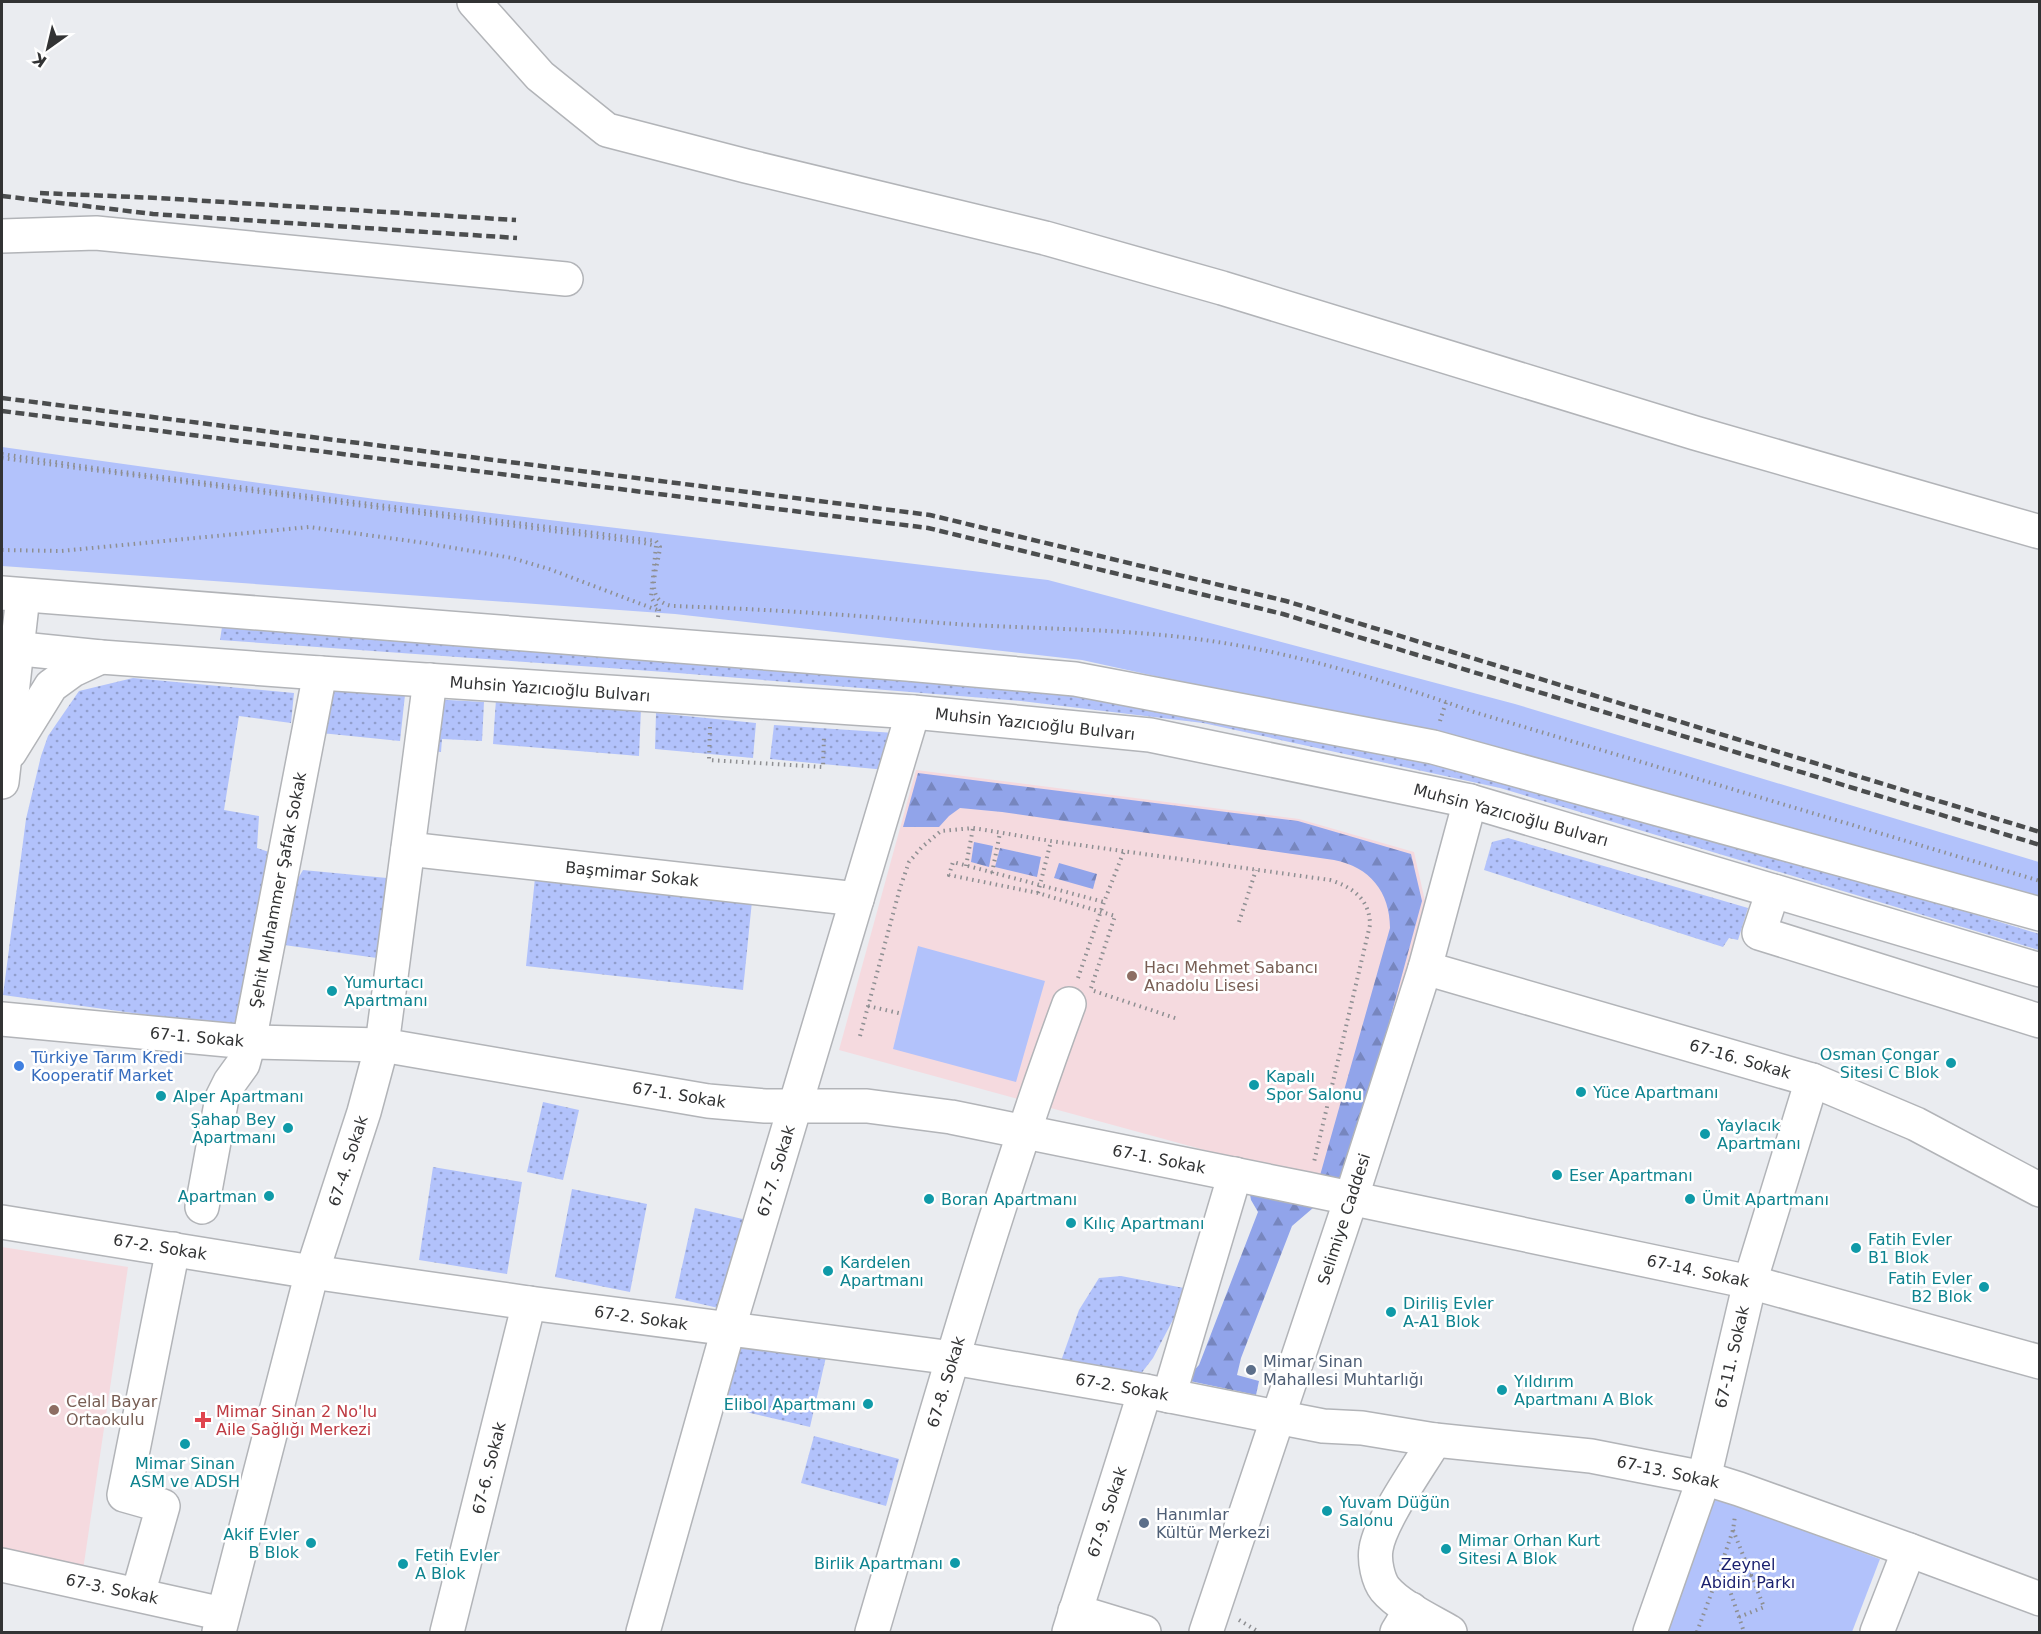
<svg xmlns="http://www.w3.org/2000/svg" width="2041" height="1634" font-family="'DejaVu Sans',sans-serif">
	<defs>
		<pattern id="grass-dots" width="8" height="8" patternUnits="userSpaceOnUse" patternTransform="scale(1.5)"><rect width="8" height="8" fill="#b2c2fb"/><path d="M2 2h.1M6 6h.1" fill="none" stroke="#919ecc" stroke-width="1.8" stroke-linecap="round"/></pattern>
		<pattern id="forest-firs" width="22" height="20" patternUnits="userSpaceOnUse" patternTransform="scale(1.5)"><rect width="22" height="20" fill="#91a4ea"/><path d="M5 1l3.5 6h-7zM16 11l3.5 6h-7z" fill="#7786be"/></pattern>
	</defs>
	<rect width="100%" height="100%" fill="#eaecf0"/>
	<g fill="#f5dadf">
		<polygon points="916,770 1299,819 1414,852 1425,901 1347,1189 839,1050"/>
		<polygon points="2,1247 128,1267 83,1570 2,1553"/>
	</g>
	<g fill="url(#grass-dots)">
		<polygon points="222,627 415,640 1120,697 1362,740 1769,851 2039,934 2039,950 1500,788 1203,723 1021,701 665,672 220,640"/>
		<polygon points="133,678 294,693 291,723 239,716 224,810 259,816 257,848 275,854 242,1025 176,1019 3,995 26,819 41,756 48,736 79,691"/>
		<polygon points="325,687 405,695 400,741 321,733"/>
		<polygon points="431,699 484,702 482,741 442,739 441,752 429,751"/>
		<polygon points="496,699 641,708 639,756 493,744"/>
		<polygon points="656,713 756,723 753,758 655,749"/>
		<polygon points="774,725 895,733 886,770 770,759"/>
		<polygon points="1508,838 1748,908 1738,940 1729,938 1723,947 1484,870 1492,842"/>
		<polygon points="303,870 387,878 377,958 284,945 292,889"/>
		<polygon points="535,878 752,901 743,990 526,966"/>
		<polygon points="543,1102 579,1110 563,1180 527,1172"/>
		<polygon points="433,1167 522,1182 507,1274 419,1260"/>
		<polygon points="572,1189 647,1204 630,1292 555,1277"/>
		<polygon points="695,1208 747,1220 727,1310 675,1298"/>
		<polygon points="1121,1276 1189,1289 1153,1358 1140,1375 1061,1361 1079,1310 1099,1278"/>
		<polygon points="742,1337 826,1357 810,1427 725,1407"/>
		<polygon points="814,1436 899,1459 886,1506 801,1483"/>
	</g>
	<g fill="url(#forest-firs)">
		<path d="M918 773 1298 821 1411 854 1422 901 1345 1186 1319 1179 1390 928C1390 892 1370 867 1334 860L1002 812 960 808 949 816 939 827H903Z"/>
		<polygon points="974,842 993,846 989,867 971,862"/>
		<polygon points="1000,848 1041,857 1037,877 995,867"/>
		<polygon points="1059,863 1097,874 1093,889 1054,878"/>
		<polygon points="1248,1184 1320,1202 1292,1226 1241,1358 1237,1375 1259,1381 1256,1395 1185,1380 1199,1365 1258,1212 1251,1200"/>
	</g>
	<g fill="#b2c2fb">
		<polygon points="2,447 375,499 1048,580 1515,704 2039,862 2039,902 1496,751 1082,660 675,614 2,566"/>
		<polygon points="918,946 1045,981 1016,1082 893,1049"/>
		<polygon points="1710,1496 1880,1559 1852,1632 1662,1632"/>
	</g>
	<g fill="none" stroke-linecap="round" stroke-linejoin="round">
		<defs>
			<g id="minor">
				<polyline points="474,2 540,76 607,130 746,166 1045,238 1222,288 1695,433 2040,532"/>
				<polyline points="2,236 96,233 566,279"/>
				<polyline points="10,752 51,686 73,670 101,657"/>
				<polyline points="2,782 23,596"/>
				<polyline points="408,849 857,899"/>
				<polyline points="1773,891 1759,933 2040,1021"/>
				<polyline points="1425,968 1812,1080 1916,1124 2040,1190"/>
				<polyline points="2,1019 249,1042 382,1045 708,1101 765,1106 867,1106 951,1117 1307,1189 1750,1282 2040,1362"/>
				<polyline points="202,1207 222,1098 230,1082 243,1064 249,1042 320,673"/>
				<polyline points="2,1222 312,1272 529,1303 953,1358 1145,1391 1323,1426 1362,1428 1435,1440 1591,1456 1642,1466 1704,1478 1739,1489 1909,1550 2040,1599"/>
				<polyline points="1169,1396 1235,1174"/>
				<path d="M1435 1440C1419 1467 1380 1521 1376 1549 1374 1561 1378 1580 1385 1589 1399 1606 1431 1621 1450 1632"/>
				<polyline points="2,1565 223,1614"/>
				<polyline points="138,1594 163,1506 124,1495 173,1249"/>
				<polyline points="1075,1611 1144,1632"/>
				<polyline points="219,1632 312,1272 364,1112 382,1045 430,680"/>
				<polyline points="447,1632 529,1303"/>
				<polyline points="643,1632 728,1330 913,712"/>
				<path d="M872 1632C934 1422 993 1210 1069 1004"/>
				<polyline points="1069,1632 1145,1391"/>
				<polyline points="1206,1632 1351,1199 1425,968 1470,801"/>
				<polyline points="1397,1632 1411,1609"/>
				<polyline points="1650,1632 1704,1478 1750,1282 1812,1080"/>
				<polyline points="1877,1632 1909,1550"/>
			</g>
			<g id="major">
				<polyline points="2,593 907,664 1075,679 1433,747 2040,914"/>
				<polyline points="2,647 101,657 320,673 913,712 1150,735 1470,801 2040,970"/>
			</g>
		</defs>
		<use href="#minor" stroke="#b2b4b8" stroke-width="36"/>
		<use href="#major" stroke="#b2b4b8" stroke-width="36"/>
		<g stroke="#8e8f92" stroke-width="4" stroke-dasharray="1.5 4.5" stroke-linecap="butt">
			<path d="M2 454 108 470 656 541 660 547C658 569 642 600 672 606 738 608 805 612 871 617 905 620 938 623 971 625 1044 629 1117 629 1189 638 1287 650 1381 679 1474 712L2040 881"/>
			<polyline points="2,458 644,543 656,546 651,597 659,610 658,617"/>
			<polyline points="2,550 61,551 309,527 425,543 512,558 549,569 657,610"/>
			<polyline points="1440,721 1446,702"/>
			<polyline points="710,727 709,760 823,767 824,735"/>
			<polyline points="966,866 973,828"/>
			<polyline points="992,873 1000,833"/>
			<polyline points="1038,893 1051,841"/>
			<polyline points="1239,922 1256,870"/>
			<polyline points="1078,978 1104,902 1124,851"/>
			<polyline points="1091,988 1115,916 1038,893 949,875 953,862 1104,902"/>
			<polyline points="1094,991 1178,1019"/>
			<polyline points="868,1006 903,1014"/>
			<path d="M860 1036 900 888 909 862 922 847 941 831 973 828 1051 841 1330 880C1353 887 1370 900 1370 925L1314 1162"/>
			<polyline points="1733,1530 1751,1575 1714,1586 1733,1530 1735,1516"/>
			<polyline points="1727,1582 1744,1632"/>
			<polyline points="1739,1617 1764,1607 1751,1575"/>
			<polyline points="1239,1620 1259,1632"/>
			<polyline points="1697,1632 1714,1586"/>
		</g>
		<use href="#minor" stroke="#fff" stroke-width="33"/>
		<use href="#major" stroke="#fff" stroke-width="33"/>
		<g stroke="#4b4d4e" stroke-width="4.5" stroke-dasharray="9 4.5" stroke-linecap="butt">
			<polyline points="40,193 158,198 516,220"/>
			<polyline points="2,196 153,214 517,238"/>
			<polyline points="2,398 930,515 1286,601 2040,832"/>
			<polyline points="2,411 928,528 1283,614 2040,845"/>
		</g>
	</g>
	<g fill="#8d6e63" stroke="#fff" stroke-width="2">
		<circle cx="1132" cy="976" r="6"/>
		<circle cx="54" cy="1410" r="6"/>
	</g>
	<g fill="#0f9aa8" stroke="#fff" stroke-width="2">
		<circle cx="332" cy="991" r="6"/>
		<circle cx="1951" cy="1063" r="6"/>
		<circle cx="1254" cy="1085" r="6"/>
		<circle cx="1581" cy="1092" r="6"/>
		<circle cx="161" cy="1096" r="6"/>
		<circle cx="288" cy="1128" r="6"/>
		<circle cx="1705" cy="1134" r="6"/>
		<circle cx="1557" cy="1175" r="6"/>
		<circle cx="269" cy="1196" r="6"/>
		<circle cx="929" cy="1199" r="6"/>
		<circle cx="1690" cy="1199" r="6"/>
		<circle cx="1071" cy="1223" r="6"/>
		<circle cx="1856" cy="1248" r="6"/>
		<circle cx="828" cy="1271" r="6"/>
		<circle cx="1984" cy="1287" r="6"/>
		<circle cx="1391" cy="1312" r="6"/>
		<circle cx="1502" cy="1390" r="6"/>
		<circle cx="868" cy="1404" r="6"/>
		<circle cx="185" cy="1444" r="6"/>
		<circle cx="1327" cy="1511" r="6"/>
		<circle cx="311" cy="1543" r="6"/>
		<circle cx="1446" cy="1549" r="6"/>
		<circle cx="955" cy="1563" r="6"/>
		<circle cx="403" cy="1564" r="6"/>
	</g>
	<circle fill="#3f7fe0" stroke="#fff" stroke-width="2" cx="19" cy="1066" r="6"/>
	<g fill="#5c6f8a" stroke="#fff" stroke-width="2">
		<circle cx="1251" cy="1370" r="6"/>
		<circle cx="1144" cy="1523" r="6"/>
	</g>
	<path fill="#e0444e" stroke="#fff" stroke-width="2" d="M200 1411h6v6h6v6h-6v6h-6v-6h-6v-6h6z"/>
	<g text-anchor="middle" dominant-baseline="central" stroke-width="5" stroke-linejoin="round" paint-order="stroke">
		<g font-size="16" fill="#323334" stroke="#fff">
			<text transform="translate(550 689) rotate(4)">Muhsin Yazıcıoğlu Bulvarı</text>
			<text transform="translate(1035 724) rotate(6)">Muhsin Yazıcıoğlu Bulvarı</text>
			<text transform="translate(1511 815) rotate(15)">Muhsin Yazıcıoğlu Bulvarı</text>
			<text transform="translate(632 874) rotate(6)">Başmimar Sokak</text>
			<text transform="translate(278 890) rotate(-79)">Şehit Muhammer Şafak Sokak</text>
			<text transform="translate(197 1037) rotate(5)">67-1. Sokak</text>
			<text transform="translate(1740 1059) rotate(16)">67-16. Sokak</text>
			<text transform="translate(679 1095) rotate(9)">67-1. Sokak</text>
			<text transform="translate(1159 1159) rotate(11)">67-1. Sokak</text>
			<text transform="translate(348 1161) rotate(-72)">67-4. Sokak</text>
			<text transform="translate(776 1171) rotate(-73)">67-7. Sokak</text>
			<text transform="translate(1344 1219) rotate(-72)">Selimiye Caddesi</text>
			<text transform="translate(160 1247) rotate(9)">67-2. Sokak</text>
			<text transform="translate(1698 1271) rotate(12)">67-14. Sokak</text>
			<text transform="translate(641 1318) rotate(8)">67-2. Sokak</text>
			<text transform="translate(1732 1357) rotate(-77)">67-11. Sokak</text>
			<text transform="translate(946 1382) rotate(-73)">67-8. Sokak</text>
			<text transform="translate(1122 1387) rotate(10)">67-2. Sokak</text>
			<text transform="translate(489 1468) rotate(-76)">67-6. Sokak</text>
			<text transform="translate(1668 1472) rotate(12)">67-13. Sokak</text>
			<text transform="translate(1107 1512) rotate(-72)">67-9. Sokak</text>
			<text transform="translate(112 1589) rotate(12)">67-3. Sokak</text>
		</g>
		<g font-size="16" fill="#785e54" stroke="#fff" text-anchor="start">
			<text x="1144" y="967">Hacı Mehmet Sabancı<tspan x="1144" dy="18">Anadolu Lisesi</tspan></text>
			<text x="66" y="1401">Celal Bayar<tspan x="66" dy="18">Ortaokulu</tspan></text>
		</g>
		<g font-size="16" fill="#0d838f" stroke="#fff" text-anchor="start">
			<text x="344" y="982">Yumurtacı<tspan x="344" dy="18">Apartmanı</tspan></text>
			<text x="1939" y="1054" text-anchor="end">Osman Çongar<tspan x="1939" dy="18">Sitesi C Blok</tspan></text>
			<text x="1266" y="1076">Kapalı<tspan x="1266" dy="18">Spor Salonu</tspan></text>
			<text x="1593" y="1092">Yüce Apartmanı</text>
			<text x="173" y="1096">Alper Apartmanı</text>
			<text x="276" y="1119" text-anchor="end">Şahap Bey<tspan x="276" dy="18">Apartmanı</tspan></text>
			<text x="1717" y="1125">Yaylacık<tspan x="1717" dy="18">Apartmanı</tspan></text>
			<text x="1569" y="1175">Eser Apartmanı</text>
			<text x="257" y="1196" text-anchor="end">Apartman</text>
			<text x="941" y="1199">Boran Apartmanı</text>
			<text x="1702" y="1199">Ümit Apartmanı</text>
			<text x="1083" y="1223">Kılıç Apartmanı</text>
			<text x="1868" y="1239">Fatih Evler<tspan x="1868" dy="18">B1 Blok</tspan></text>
			<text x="840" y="1262">Kardelen<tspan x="840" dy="18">Apartmanı</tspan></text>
			<text x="1972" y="1278" text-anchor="end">Fatih Evler<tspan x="1972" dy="18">B2 Blok</tspan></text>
			<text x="1403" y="1303">Diriliş Evler<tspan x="1403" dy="18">A-A1 Blok</tspan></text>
			<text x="1514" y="1381">Yıldırım<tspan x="1514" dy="18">Apartmanı A Blok</tspan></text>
			<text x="856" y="1404" text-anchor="end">Elibol Apartmanı</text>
			<text x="185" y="1463" text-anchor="middle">Mimar Sinan<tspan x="185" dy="18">ASM ve ADSH</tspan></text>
			<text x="1339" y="1502">Yuvam Düğün<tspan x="1339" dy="18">Salonu</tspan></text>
			<text x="299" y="1534" text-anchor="end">Akif Evler<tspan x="299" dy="18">B Blok</tspan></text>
			<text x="1458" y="1540">Mimar Orhan Kurt<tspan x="1458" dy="18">Sitesi A Blok</tspan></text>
			<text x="415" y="1555">Fetih Evler<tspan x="415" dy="18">A Blok</tspan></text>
			<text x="943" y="1563" text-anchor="end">Birlik Apartmanı</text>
		</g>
		<g font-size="16" fill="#366cbe" stroke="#fff" text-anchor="start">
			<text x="31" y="1057">Türkiye Tarım Kredi<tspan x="31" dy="18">Kooperatif Market</tspan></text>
		</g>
		<g font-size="16" fill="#4e5e75" stroke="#fff" text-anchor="start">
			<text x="1263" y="1361">Mimar Sinan<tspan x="1263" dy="18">Mahallesi Muhtarlığı</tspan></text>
			<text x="1156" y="1514">Hanımlar<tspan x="1156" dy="18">Kültür Merkezi</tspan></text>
		</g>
		<g font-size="16" fill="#be3a42" stroke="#fff" text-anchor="start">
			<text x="216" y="1411">Mimar Sinan 2 No'lu<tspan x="216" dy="18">Aile Sağlığı Merkezi</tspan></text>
		</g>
		<g font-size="16" fill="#191f6e" stroke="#fff">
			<text x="1748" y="1564">Zeynel<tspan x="1748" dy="18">Abidin Parkı</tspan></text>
		</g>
	</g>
	<rect width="2041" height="1634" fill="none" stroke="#323334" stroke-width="6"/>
	<g transform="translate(48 48) rotate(214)" stroke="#ffffff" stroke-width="4.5" paint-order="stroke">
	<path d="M0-4.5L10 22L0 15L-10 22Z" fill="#323334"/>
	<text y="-9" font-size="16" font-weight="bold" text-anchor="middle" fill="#323334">K</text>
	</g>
</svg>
